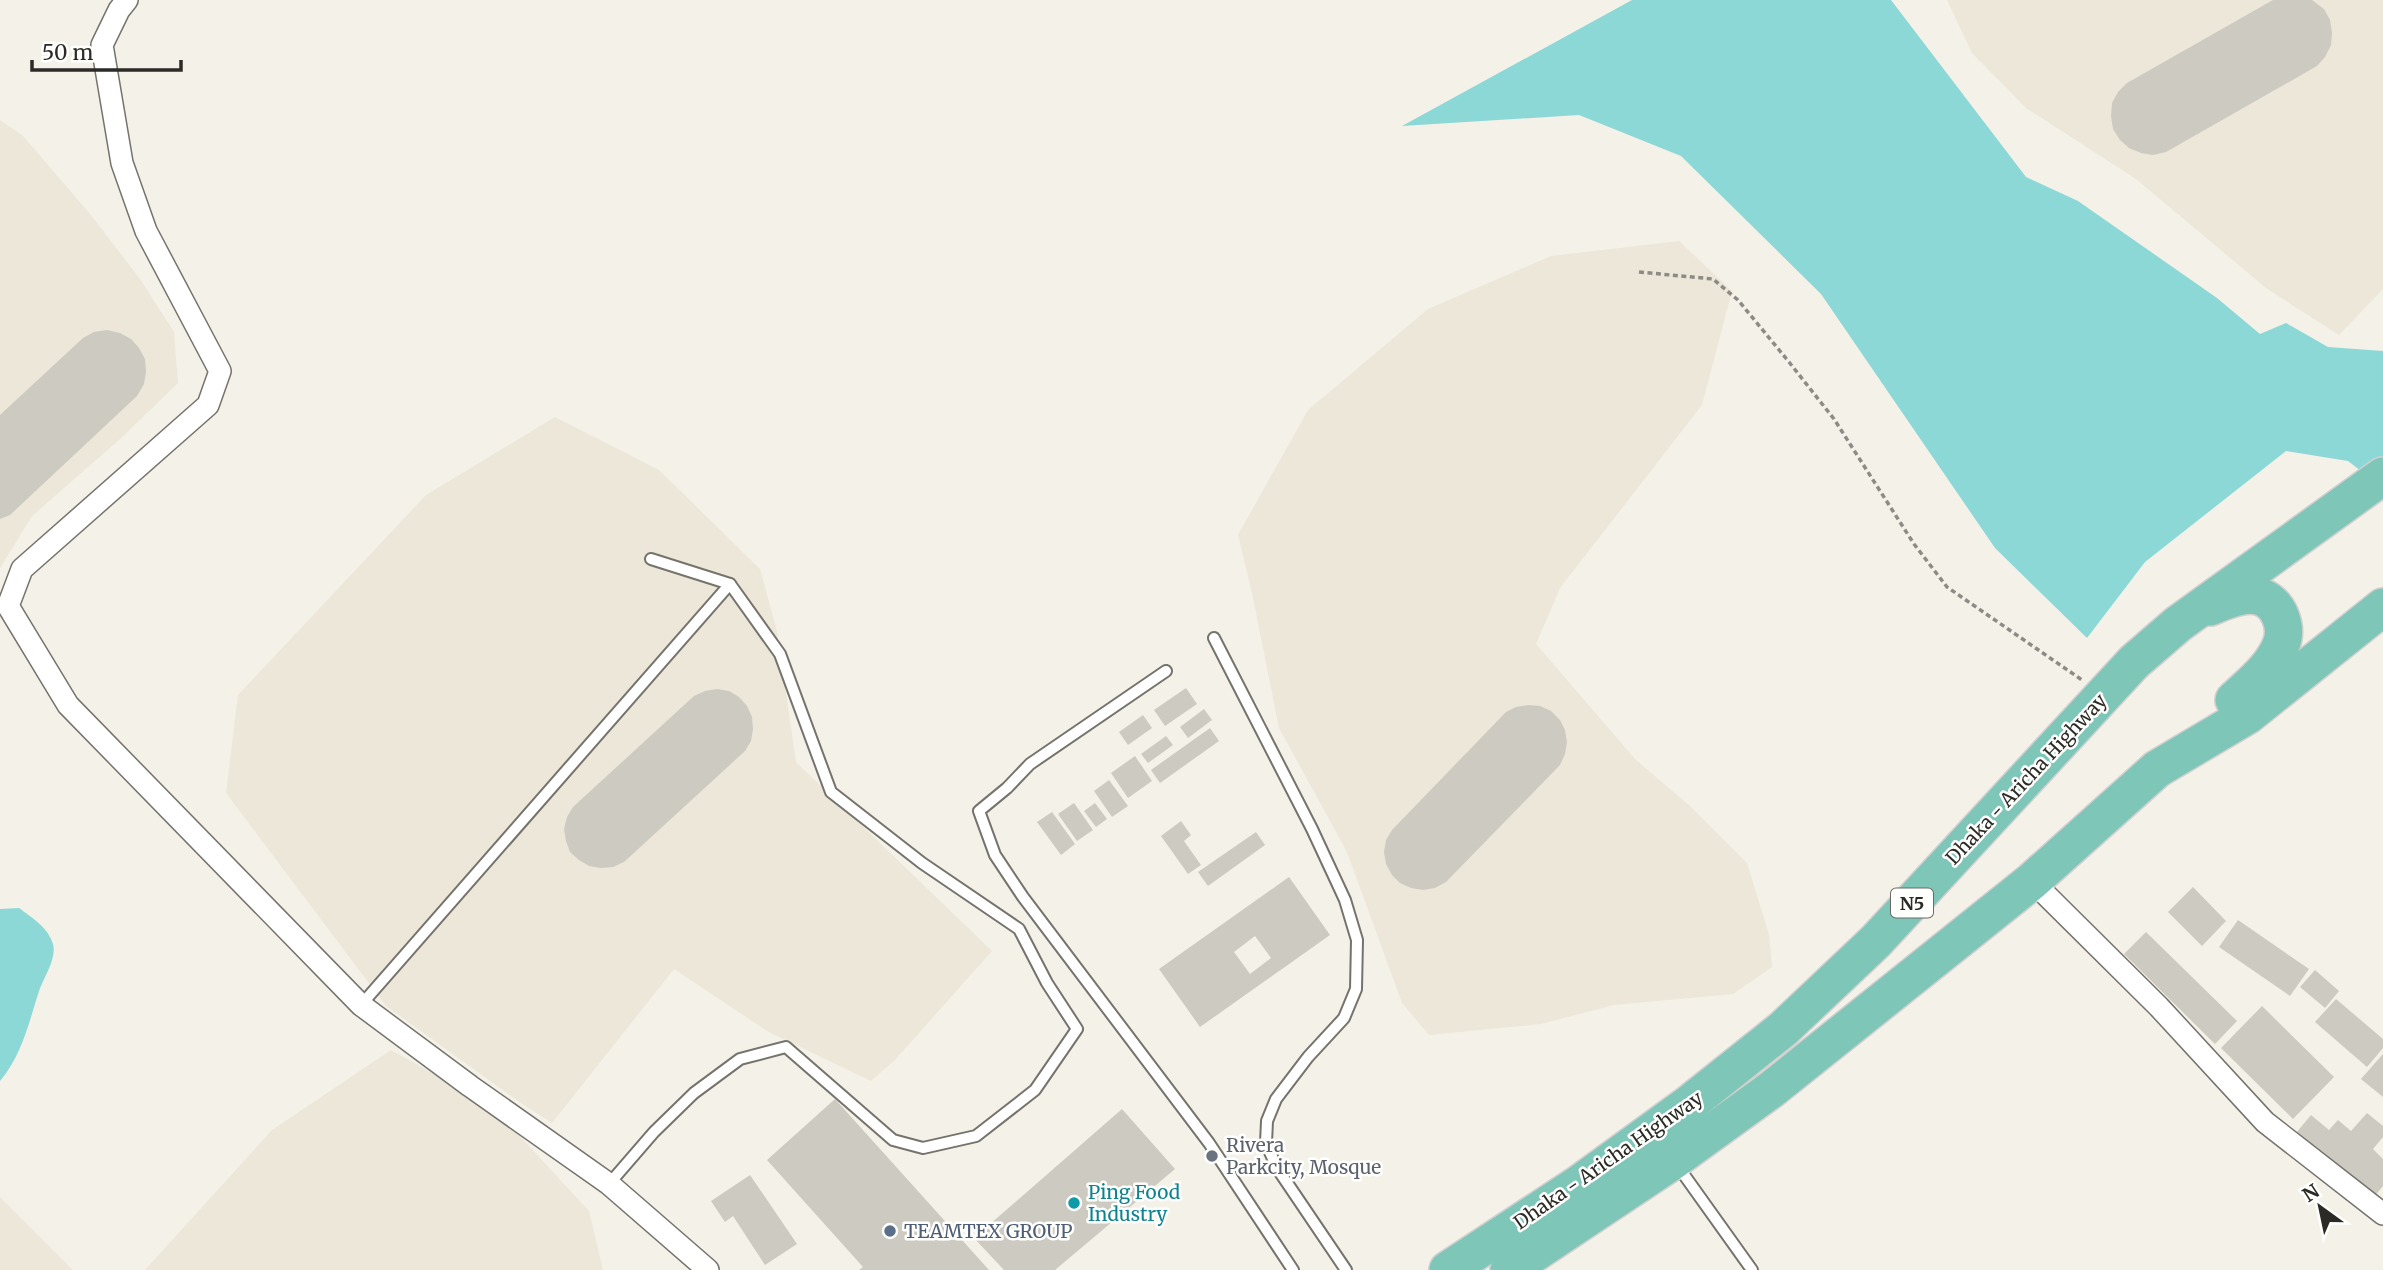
<svg xmlns="http://www.w3.org/2000/svg" width="2383" height="1270" font-family="Merriweather,serif">
	<rect width="100%" height="100%" fill="#f4f1e9"/>
	<g fill="#ece7d8">
		<polygon points="1947,0 2383,0 2383,289 2339,335 2266,288 2136,179 2026,108 1972,53"/>
		<polygon points="0,120 23,136 90,214 140,279 174,332 178,383 120,439 32,516 0,568"/>
		<polygon points="1679,241 1732,291 1702,405 1560,588 1536,644 1636,760 1691,807 1747,863 1769,934 1772,967 1733,994 1614,1005 1541,1024 1429,1035 1402,1003 1347,852 1279,728 1252,593 1238,535 1308,410 1428,309 1551,256"/>
		<polygon points="555,417 659,470 760,569 777,631 796,762 992,951 895,1060 871,1081 767,1031 674,969 552,1123 518,1101 386,1006 226,793 238,695 426,495"/>
		<polygon points="391,1050 493,1107 589,1211 603,1270 145,1270 272,1130"/>
		<polygon points="0,1197 73,1270 0,1270"/>
	</g>
	<g fill="#8cd8d7">
		<polygon points="1632,0 1891,0 2026,177 2078,201 2217,298 2260,334 2286,323 2328,347 2383,351 2383,488 2348,461 2286,451 2145,562 2087,638 1995,548 1821,294 1681,156 1579,115 1402,126"/>
		<path d="M19 908C32 918 48 927 53 944 57 958 44 977 39 991 29 1022 22 1055 0 1081V909Z"/>
	</g>
	<g fill="#cdcac2" fill-rule="evenodd">
		<polygon points="2273,0 2312,0 2324,9 2330,20 2332,33 2331,45 2325,57 2317,66 2166,152 2153,155 2141,153 2129,148 2120,140 2113,129 2111,116 2112,103 2118,92 2127,83"/>
		<polygon points="107,330 120,333 131,339 139,348 145,359 146,372 144,384 137,396 10,515 0,519 0,415 83,338 94,332"/>
		<polygon points="1186,688 1197,704 1165,726 1154,710"/>
		<polygon points="717,689 729,691 739,697 747,706 752,717 753,729 751,741 745,751 624,862 613,867 601,868 589,866 579,860 570,852 566,841 564,829 567,817 573,807 694,696 705,691"/>
		<polygon points="1528,705 1540,706 1551,711 1560,720 1565,730 1567,742 1565,754 1560,765 1446,882 1435,888 1423,890 1411,888 1400,883 1392,875 1386,864 1384,852 1386,840 1392,830 1506,712 1516,707"/>
		<polygon points="1204,709 1212,720 1188,738 1180,727"/>
		<polygon points="1143,715 1152,728 1128,745 1119,732"/>
		<polygon points="1210,728 1219,741 1160,783 1151,770"/>
		<polygon points="1166,736 1173,745 1148,763 1141,754"/>
		<polygon points="1135,756 1152,781 1128,798 1111,773"/>
		<polygon points="1109,780 1128,806 1112,817 1094,791"/>
		<polygon points="1074,803 1093,830 1077,841 1058,814"/>
		<polygon points="1095,803 1107,819 1096,827 1084,811"/>
		<polygon points="1052,812 1075,844 1061,855 1037,822"/>
		<polygon points="1181,821 1191,835 1184,841 1201,865 1188,874 1161,836"/>
		<polygon points="1256,832 1265,845 1208,886 1198,872"/>
		<path d="M1289 877 1330 935 1200 1027 1159 969ZM1255 936 1271 958 1250 974 1234 952Z"/>
		<polygon points="2193,887 2226,921 2202,946 2168,912"/>
		<polygon points="2238,920 2309,969 2290,996 2219,947"/>
		<polygon points="2146,932 2237,1021 2215,1044 2124,954"/>
		<polygon points="2315,970 2339,991 2325,1008 2300,987"/>
		<polygon points="2336,999 2383,1039 2383,1048 2367,1067 2315,1022"/>
		<polygon points="2262,1006 2334,1077 2293,1119 2221,1048"/>
		<polygon points="2383,1054 2383,1097 2361,1079"/>
		<polygon points="835,1099 989,1270 859,1270 863,1267 767,1160"/>
		<polygon points="1122,1109 1175,1169 1055,1270 1004,1270 974,1238"/>
		<polygon points="2367,1113 2383,1126 2383,1137 2373,1149 2383,1159 2383,1186 2373,1198 2296,1133 2311,1115 2329,1130 2338,1120 2351,1131"/>
		<polygon points="750,1175 797,1244 765,1265 733,1216 725,1222 711,1201"/>
	</g>
	<g fill="none" stroke-linecap="round" stroke-linejoin="round">
		<defs>
			<g id="service">
				<polyline points="1214,638 1312,829 1345,900 1357,940 1356,989 1344,1018 1308,1057 1276,1099 1267,1121 1266,1143 1277,1168 1346,1270"/>
				<polyline points="1166,671 1030,764 1007,788 979,811 995,855 1023,897 1209,1143 1293,1270"/>
				<polyline points="361,1005 730,584"/>
				<polyline points="1677,1165 1752,1270"/>
				<polyline points="609,1184 654,1132 694,1093 740,1059 786,1047 893,1140 923,1148 976,1136 1035,1090 1077,1029 1047,983 1019,929 922,863 831,792 780,654 730,584 651,559"/>
			</g>
			<g id="minor">
				<polyline points="127,0 119,10 102,45 122,163 146,231 220,371 208,405 22,569 8,606 68,705 361,1005 470,1086 609,1184 708,1270"/>
				<polyline points="2032,881 2159,1007 2265,1122 2383,1214"/>
			</g>
			<g id="trunk">
				<path d="M2210 607C2224 601 2242 593 2258 596 2279 601 2288 627 2281 645 2272 668 2251 684 2234 700"/>
				<polyline points="1448,1270 1579,1184 1689,1104 1783,1029 1876,941 2134,662 2178,624 2383,476"/>
				<polyline points="1509,1270 1674,1160 1772,1089 2032,881 2157,769 2248,715 2383,607"/>
			</g>
		</defs>
		<use href="#service" stroke="#75736c" stroke-width="14"/>
		<use href="#minor" stroke="#75736c" stroke-width="24"/>
		<use href="#trunk" stroke="#d0d0cf" stroke-width="40"/>
		<polyline stroke="#8d8b85" stroke-width="3.5" stroke-dasharray="5 3.5" stroke-linecap="butt" points="1639,272 1713,279 1738,300 1789,362 1834,419 1914,544 1947,587 2082,680"/>
		<use href="#service" stroke="#fff" stroke-width="10"/>
		<use href="#minor" stroke="#fff" stroke-width="21"/>
		<use href="#trunk" stroke="#7ec6b8" stroke-width="37"/>
	</g>
	<circle fill="#6b7280" stroke="#fffffd" stroke-width="2.5" cx="1212" cy="1156" r="7"/>
	<circle fill="#0f9aa8" stroke="#fffffd" stroke-width="2.5" cx="1074" cy="1203" r="7"/>
	<circle fill="#5c6f8a" stroke="#fffffd" stroke-width="2.5" cx="890" cy="1231" r="7"/>
	<g text-anchor="middle" dominant-baseline="central" stroke-width="5" stroke-linejoin="round" paint-order="stroke">
		<rect fill="#fffffd" stroke="#6b6a67" stroke-width="2" x="1891" y="888.5" width="42" height="29" rx="5"/>
		<g font-size="18" font-weight="bold" fill="#2b2a27">
			<text x="1912" y="903">N5</text>
		</g>
		<g font-size="19" fill="#2b2a27" stroke="#fffffd">
			<text transform="translate(2026 779) rotate(-47)">Dhaka - Aricha Highway</text>
			<text transform="translate(1608 1160) rotate(-35)">Dhaka - Aricha Highway</text>
		</g>
		<g font-size="19" fill="#5b616d" stroke="#fffffd" text-anchor="start">
			<text x="1226" y="1145">Rivera<tspan x="1226" dy="22">Parkcity, Mosque</tspan></text>
		</g>
		<g font-size="19" fill="#0d838f" stroke="#fffffd" text-anchor="start">
			<text x="1088" y="1192">Ping Food<tspan x="1088" dy="22">Industry</tspan></text>
		</g>
		<g font-size="19" fill="#4e5e75" stroke="#fffffd" text-anchor="start">
			<text x="904" y="1231">TEAMTEX GROUP</text>
		</g>
	</g>
	<g transform="translate(2320 1207) rotate(327)" stroke="#fffffd" stroke-width="5" paint-order="stroke">
	<path d="M0-5L12 26L0 18L-12 26Z" fill="#2b2a27"/>
	<text y="-10" font-size="19" font-weight="bold" text-anchor="middle" fill="#2b2a27">N</text>
	</g>
	<path d="M32 60v10h149v-10" fill="none" stroke="#2b2a27" stroke-width="3.5"/>
	<text x="42" y="60" font-size="21" fill="#2b2a27" stroke="#fffffd" stroke-width="5" paint-order="stroke">50 m</text>
</svg>
